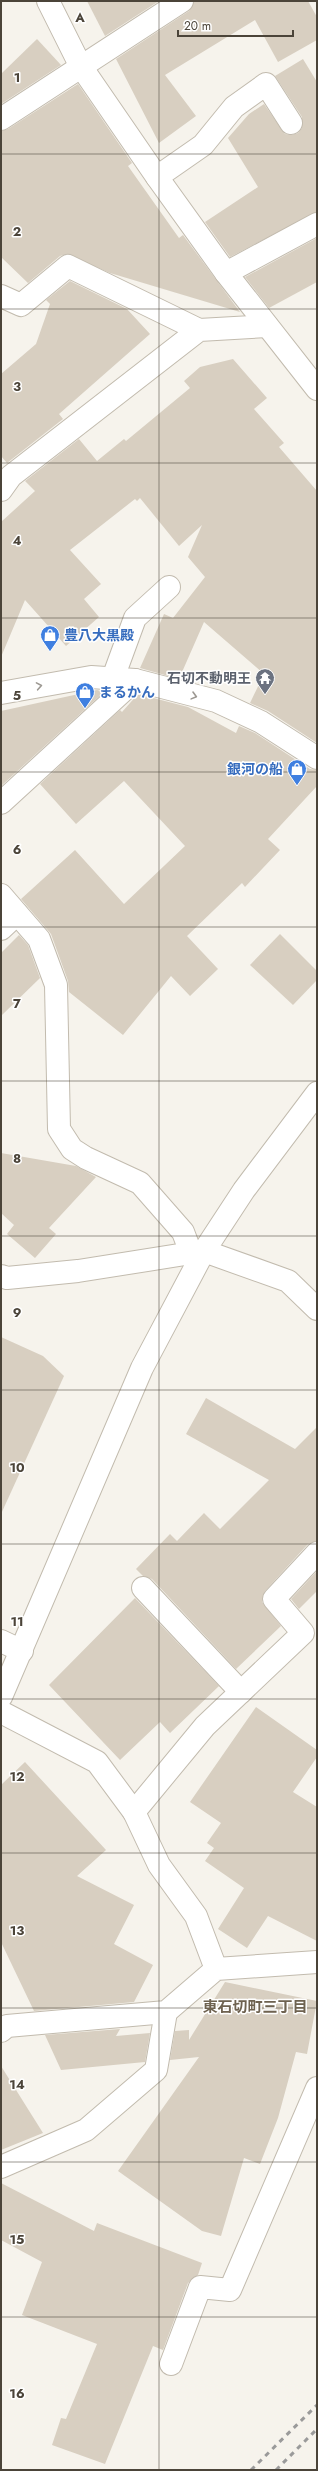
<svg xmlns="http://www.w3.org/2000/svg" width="318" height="2471" font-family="Jost,'Noto Sans JP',sans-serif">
	<rect width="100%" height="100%" fill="#f6f3ec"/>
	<g fill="#d8cfc1">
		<polygon points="87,1 159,1 105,36"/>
		<polygon points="194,1 308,1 317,17 317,40 278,62 255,20 165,75 196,116 159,143 116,59 189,11"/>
		<polygon points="37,39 61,65 1,104 1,74"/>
		<polygon points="303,59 317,82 317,212 230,257 205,222 258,187 228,138 249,114 264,104 285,134 292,135 298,133 302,128 302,117 275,76"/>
		<polygon points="78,84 132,163 128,166 179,238 183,235 240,312 110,273 67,254 60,256 28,283 1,257 1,131 8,129"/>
		<polygon points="317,238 317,282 269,308 245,277"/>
		<polygon points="70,281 127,309 150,334 59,414 63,419 7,463 1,456 1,374 36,344 50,304 46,300"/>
		<polygon points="233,359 267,398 254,409 284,443 279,447 317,491 317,743 268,711 250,703 264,674 204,622 179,679 140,668 164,614 173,618 205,577 188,557 202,525 179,546 140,498 137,501 135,499 70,550 101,584 84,599 99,617 66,646 25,600 1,657 1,522 35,491 25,481 79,439 97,461 124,439 126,441 190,388 184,381 200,367"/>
		<polygon points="97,690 104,692 1,786 1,711"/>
		<polygon points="138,694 188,707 236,733 239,726 255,733 310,769 317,770 317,786 268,839 280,850 245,887 242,883 187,936 218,969 190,996 171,976 123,1035 69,992 68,981 51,934 21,899 75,850 124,904 185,846 124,781 76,824 40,784 120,710 122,712"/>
		<polygon points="280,934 317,971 317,980 293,1005 250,965"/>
		<polygon points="19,935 28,945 40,978 1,1016 1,953"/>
		<polygon points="1,1153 76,1166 96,1177 49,1228 56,1234 35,1258 7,1234 14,1225 1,1213"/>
		<polygon points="1,1337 43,1356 64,1376 1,1514"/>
		<polygon points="206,1398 295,1449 317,1427 317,1541 308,1544 265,1591 262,1602 281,1626 236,1669 152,1579 143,1576 136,1569 170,1534 177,1541 204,1513 220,1529 269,1480 186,1434"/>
		<polygon points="317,1571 317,1591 299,1609 291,1599"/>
		<polygon points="135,1598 219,1686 170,1733 160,1722 120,1760 49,1685"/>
		<polygon points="256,1707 317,1750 317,1757 293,1792 317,1807 317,1941 268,1916 247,1948 218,1929 244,1888 205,1861 214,1848 207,1843 221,1823 190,1802"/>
		<polygon points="25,1762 106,1850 77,1876 134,1905 114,1944 153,1965 134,2002 34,2011 1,1942 1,1785"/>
		<polygon points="225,1982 317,2001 307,2054 296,2052 278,2118 260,2164 244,2158 221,2236 202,2231 118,2171 199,2057 170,2060 175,2031 189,2030 189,2040"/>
		<polygon points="120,2029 116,2036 150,2033 145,2062 61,2070 45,2035"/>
		<polygon points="1,2066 43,2133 1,2150"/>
		<polygon points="1,2183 94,2231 97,2223 202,2263 198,2275 188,2283 163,2350 153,2346 105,2464 52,2445 61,2418 66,2419 97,2344 22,2315 42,2262 1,2240"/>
	</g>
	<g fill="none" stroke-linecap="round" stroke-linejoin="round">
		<defs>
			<g id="minor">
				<polyline points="48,1 80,65 157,177 226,273 317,389"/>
				<polyline points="1,119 182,1"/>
				<polyline points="157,177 203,145 234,107 266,84 291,123"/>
				<polyline points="226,273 317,224"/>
				<polyline points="1,296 21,305 68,266 199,330"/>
				<polyline points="1,490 11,476 199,330 267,326"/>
				<polyline points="113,678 135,618 169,587"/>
				<polyline points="1,693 91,677 135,680 216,701 261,722 317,758"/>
				<polyline points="1,803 135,680"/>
				<polyline points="1,895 39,939 56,985 59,1129 72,1149 86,1158 140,1183 183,1232 191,1253"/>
				<polyline points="1,929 17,914"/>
				<polyline points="1,1276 7,1278 78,1271 204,1251 288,1281 317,1309"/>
				<polyline points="143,1588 241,1692"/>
				<polyline points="1,1641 22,1651"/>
				<polyline points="1,1697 142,1368 204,1251 244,1190 317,1093"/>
				<polyline points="1,1712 97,1762 134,1812 159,1865 196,1916 216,1969"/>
				<polyline points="134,1812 205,1726 303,1633 274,1599 317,1553"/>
				<polyline points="1,2031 7,2026 166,2012 216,1969 317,1962"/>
				<polyline points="1,2167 86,2130 156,2070 166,2012"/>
				<polyline points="171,2364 200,2287 230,2290 317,2088"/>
			</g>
		</defs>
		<use href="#minor" stroke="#c2bbae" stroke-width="24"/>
		<use href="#minor" stroke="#fff" stroke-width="22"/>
		<g stroke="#9a9a9a" stroke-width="3" stroke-dasharray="5 5" stroke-linecap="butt">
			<polyline points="251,2470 317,2405"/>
			<polyline points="276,2470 317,2429"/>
		</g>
	</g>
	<defs><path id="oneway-chevron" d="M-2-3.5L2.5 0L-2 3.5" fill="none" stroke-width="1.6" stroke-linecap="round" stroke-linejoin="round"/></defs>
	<g stroke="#9c9892">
		<use href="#oneway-chevron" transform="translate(39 686) rotate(-10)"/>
		<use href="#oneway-chevron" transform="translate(194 696) rotate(15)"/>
	</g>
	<path fill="none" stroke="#4b4439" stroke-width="1" stroke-opacity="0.55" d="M159 1V2470M1 154H317M1 309H317M1 463H317M1 618H317M1 772H317M1 927H317M1 1081H317M1 1236H317M1 1390H317M1 1544H317M1 1699H317M1 1853H317M1 2008H317M1 2162H317M1 2317H317"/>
	<defs>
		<symbol id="shop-pin" viewBox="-11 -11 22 30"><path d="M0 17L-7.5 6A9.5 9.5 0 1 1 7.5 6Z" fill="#3f7fe0" stroke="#fff"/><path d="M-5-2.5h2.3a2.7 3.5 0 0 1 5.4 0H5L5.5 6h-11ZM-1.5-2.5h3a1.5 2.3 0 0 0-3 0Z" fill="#fff"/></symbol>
		<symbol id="temple-pin" viewBox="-11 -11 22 30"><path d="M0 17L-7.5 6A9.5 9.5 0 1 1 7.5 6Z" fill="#6b7280" stroke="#fff"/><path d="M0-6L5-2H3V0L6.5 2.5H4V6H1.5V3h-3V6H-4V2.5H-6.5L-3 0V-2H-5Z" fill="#fff"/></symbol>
	</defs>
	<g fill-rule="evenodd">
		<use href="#shop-pin" x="39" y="624" width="22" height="30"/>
		<use href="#temple-pin" x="254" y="667" width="22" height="30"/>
		<use href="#shop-pin" x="74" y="681" width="22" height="30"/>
		<use href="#shop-pin" x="286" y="758" width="22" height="30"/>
	</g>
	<g text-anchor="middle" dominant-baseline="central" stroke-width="3" stroke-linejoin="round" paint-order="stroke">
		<g font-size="14" font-weight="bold" fill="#366cbe" stroke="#fff" text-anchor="start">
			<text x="64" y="635">豊八大黒殿</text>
			<text x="99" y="692">まるかん</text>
			<text x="283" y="769" text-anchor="end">銀河の船</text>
		</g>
		<g font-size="14" font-weight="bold" fill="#5b616d" stroke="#fff" text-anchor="end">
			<text x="251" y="678">石切不動明王</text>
		</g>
		<g font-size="15" font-weight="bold" fill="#6e6250" stroke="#fff">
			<text x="255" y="2007">東石切町三丁目</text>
		</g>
	</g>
	<g font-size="13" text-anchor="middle" font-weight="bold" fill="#4b4439" stroke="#fff" stroke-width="3" stroke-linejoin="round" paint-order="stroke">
		<text x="80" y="22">A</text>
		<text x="17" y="82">1</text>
		<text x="17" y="236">2</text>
		<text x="17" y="391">3</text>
		<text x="17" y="545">4</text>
		<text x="17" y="700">5</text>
		<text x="17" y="854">6</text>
		<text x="17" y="1008">7</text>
		<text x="17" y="1163">8</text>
		<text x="17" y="1317">9</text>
		<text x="17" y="1472">10</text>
		<text x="17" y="1626">11</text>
		<text x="17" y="1781">12</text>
		<text x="17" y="1935">13</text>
		<text x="17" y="2089">14</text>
		<text x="17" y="2244">15</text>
		<text x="17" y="2398">16</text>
	</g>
	<rect width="318" height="2471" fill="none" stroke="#4b4439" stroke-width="4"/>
	<path d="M178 30v6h115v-6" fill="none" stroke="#4b4439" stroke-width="2"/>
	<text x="184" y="30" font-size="12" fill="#4b4439" stroke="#ffffff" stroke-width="3" paint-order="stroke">20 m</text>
</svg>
